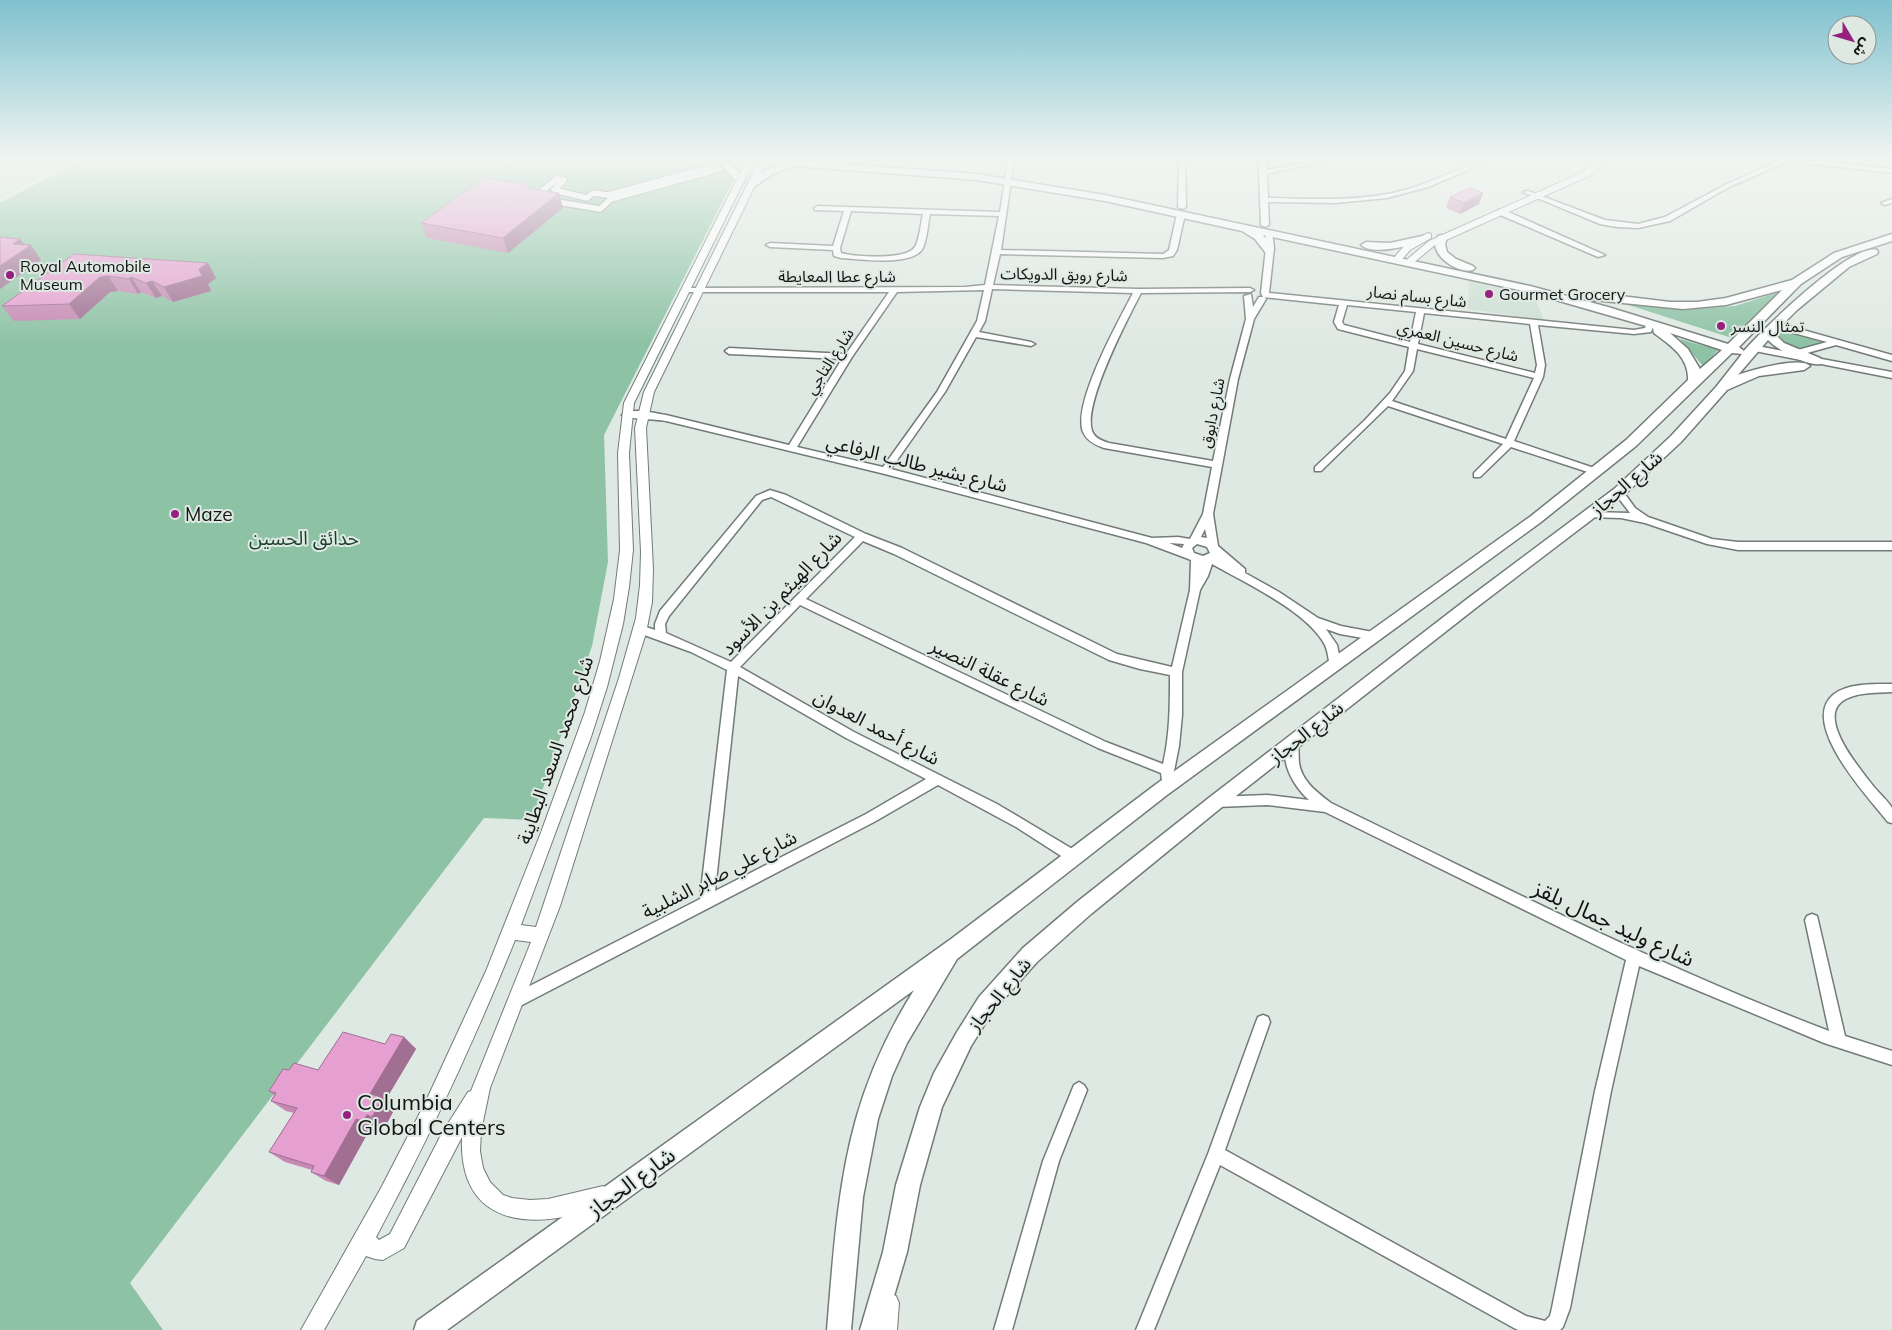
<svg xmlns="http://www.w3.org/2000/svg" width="1892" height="1330" font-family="Mulish,'Noto Sans Arabic',sans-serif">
	<rect width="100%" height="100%" fill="#dfe9e3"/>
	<g fill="#cddfd4">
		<polygon points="0,161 74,161 0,199"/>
		<polygon points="1469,279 1533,295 1544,320 1468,309"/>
	</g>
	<g fill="#8dc2a4">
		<polygon points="79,161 720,161 726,166 734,179 604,435 608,562 592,646 532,820 484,818 130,1283 163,1330 0,1330 0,203"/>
		<polygon points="1782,291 1732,338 1619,302 1682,310 1735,306"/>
		<path d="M1780 329 1827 344C1801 350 1796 352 1774 336Z"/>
		<polygon points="1680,339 1718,350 1703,366"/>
	</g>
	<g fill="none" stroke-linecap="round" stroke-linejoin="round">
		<defs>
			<polygon id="pedestrian" points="715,166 719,169 611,199 600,209 533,198 557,179 564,180 554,190 587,198 593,193 608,195"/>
			<g id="minor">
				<polygon points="863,161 869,161 865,166 862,164"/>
				<path d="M1008 161H1014L1001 250 1163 254 1169 250 1177 214 1181 212 1185 214 1177 250 1173 256 1163 258 1000 254 993 285 1138 289 1250 288 1254 290 1250 292 1141 293C1128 318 1080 409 1093 433 1096 439 1103 441 1109 443L1213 461 1230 379 1246 319 1244 296 1251 294 1253 307 1259 297H1265L1266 299 1254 319 1238 379 1213 514 1218 546 1245 569V573L1279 592 1318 618 1341 626 1378 633 1379 636 1378 639 1374 640 1340 634 1326 629 1337 645 1341 664 1339 667H1331C1328 660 1328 651 1325 645 1307 611 1245 583 1212 564L1208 576 1200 590 1182 672V715L1179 746 1174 771 1170 780 1166 781 1162 780 1161 773 1098 748 800 605 740 667 854 732 997 804 1079 853 1080 857 1079 861 1074 863 1069 861 1016 827 938 785 874 822 522 1005 517 1007 512 1005 510 1000 512 995 700 899 727 670 691 652 636 632 635 629 640 625 655 630V624L660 611 756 496 770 490 786 495 866 534 902 548 1117 654 1172 667 1190 590 1191 560 1186 558 1146 543 885 474 666 421C656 419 626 419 622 415 631 407 654 413 666 415L789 445 842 359 729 354 725 351 729 348 846 354 889 292H683V288L965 287 985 285 999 216 930 214C928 224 927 239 923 248 913 267 859 259 841 258L834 256 833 250 770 247 766 245 770 243 833 246 844 211 815 210 814 208 818 206 1000 212ZM851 211 923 214C921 222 919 243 914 248 905 260 854 257 841 253L840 248ZM992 289 1133 293C1119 320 1072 404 1083 432 1087 441 1095 445 1104 448L1212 467 1203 514 1190 539 1178 537 1152 538 891 469 945 392 976 337 1031 346 1035 344 1031 342 979 332 985 321ZM984 290 977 321 937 392 883 467 797 447 852 357 897 292ZM771 497 855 537 731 662 666 633 665 624 669 616 762 500ZM1205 529 1207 538 1201 537ZM863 541 894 554 1109 660 1140 669 1170 675C1170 705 1170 734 1163 764L1106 742 806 599ZM1169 543 1184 544 1182 548ZM1197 544 1207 547 1210 553 1203 556 1194 553 1192 548ZM738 676 846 738 926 779 866 814 715 891Z"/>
				<polygon points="1179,161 1185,161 1186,207 1182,209 1178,207"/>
				<path d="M1260 161H1266L1267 170 1314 161H1327L1267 174 1268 198C1313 199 1361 202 1405 190 1431 183 1455 170 1481 161H1490L1428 187 1387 198 1335 203 1268 202 1269 225 1265 227 1261 225 1259 173Z"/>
				<polygon points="1778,161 1821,161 1892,169 1892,173 1804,163 1782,164 1729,187 1670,221 1638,228 1617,227 1600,224 1523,192 1528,191 1605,220 1638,224 1665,217 1725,185"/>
				<polygon points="1892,199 1892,203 1885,205 1881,203"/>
				<polygon points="1498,210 1504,210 1605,255 1598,257 1498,214"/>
				<path d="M1265 230 1272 232 1274 248 1269 293 1634 330 1645 328 1647 322H1653L1654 324 1651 332 1634 334 1538 325 1545 365 1543 377 1514 441 1600 470V474H1594L1511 447 1480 477H1474V473L1503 444 1388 406 1321 471H1315V467L1365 420 1390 393 1405 371 1409 347 1338 329 1334 322 1339 305 1263 297 1261 293 1266 248ZM1347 305 1416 312 1410 342 1344 325 1342 322ZM1424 313 1530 324 1537 365 1535 373 1418 344ZM1417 349 1534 378 1506 439 1392 401 1413 371Z"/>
				<polygon points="1772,323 1778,323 1892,355 1892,361 1836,345 1800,355 1892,372 1892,378 1750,350 1750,346 1753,345 1793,353 1794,351 1827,342 1772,327"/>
				<polygon points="1619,489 1622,490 1635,508 1648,517 1712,539 1738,542 1892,542 1892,550 1738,550 1707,544 1645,523 1621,518 1586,517 1584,515 1589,512 1630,513 1614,492"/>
				<path d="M1892 684V692C1877 693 1860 692 1846 699 1813 715 1861 770 1874 787 1879 793 1888 801 1892 808 1892 812 1892 819 1892 823L1888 822C1869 798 1799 724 1833 695 1847 683 1874 684 1892 684Z"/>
				<path d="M1292 738 1296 740C1300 747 1298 756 1299 763 1302 782 1318 793 1331 803 1496 883 1658 966 1829 1031L1805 920 1807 916 1812 914 1817 916 1845 1036 1892 1051V1065L1824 1043 1639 966 1611 1091 1570 1308 1563 1327 1560 1330H1518L1514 1328 1220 1165 1154 1330H1136L1208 1154 1256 1022 1258 1017 1263 1015 1268 1017 1270 1022 1225 1150 1526 1316 1545 1321 1550 1316 1552 1308 1595 1091 1626 960 1325 812 1267 805 1216 807 1212 806 1210 802 1212 798 1216 797 1267 795 1309 800C1294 787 1278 760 1288 740Z"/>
				<polygon points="1079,1082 1084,1085 1087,1090 1059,1161 1012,1330 994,1330 1043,1161 1074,1085"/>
			</g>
			<g id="tertiary">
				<path d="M746 161H754L634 403 629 453 633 550 629 587 623 624 607 687 591 737 521 925 536 927 619 678 636 618 640 585 641 552 635 428 644 392 759 161H767L654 392 646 428 653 569 652 602 646 633 560 906 490 1088 481 1131 480 1151 483 1168 490 1182 503 1195 512 1198 530 1200 548 1199 603 1186 610 1189 613 1196 610 1203C543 1231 458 1233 462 1137L404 1248 383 1260 375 1259 366 1256 324 1330H301L381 1188 426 1101 486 971 540 835 585 712 600 661 614 599 620 550 618 453 624 403ZM515 940 531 942 471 1091 468 1092 442 1133 390 1234 379 1240 376 1237C428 1140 474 1042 515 940Z"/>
				<polygon points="1599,161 1608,161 1589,176 1435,245 1412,264 1409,265 1404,262 1429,241 1583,172"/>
				<polygon points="1428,233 1431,234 1431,238 1410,250 1400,262 1394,262 1392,260 1404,246"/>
				<polygon points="889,1293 896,1296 899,1303 897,1330 875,1330 879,1303 882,1296"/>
			</g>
			<g id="secondary">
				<polygon points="719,161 729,161 745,181 743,183 737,183"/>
				<path d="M759 161H802L977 174 1105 195 1530 286 1608 307 1728 344 1782 290 1726 305 1683 309 1583 299 1577 296 1583 293H1596L1670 302H1697L1726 298 1792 280 1834 253 1892 234V241L1842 257 1801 284 1739 347 1744 351 1742 353C1760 332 1850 243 1877 250L1878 252 1877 254 1849 267 1797 310 1774 333 1784 343 1820 358 1822 361 1820 364C1808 367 1776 349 1768 340L1738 375C1751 370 1801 356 1810 366L1804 370 1759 376 1727 390 1681 442 1624 495 1477 607 1222 807 1091 914 1037 962 993 1011 971 1046 942 1107 920 1185 907 1252 884 1330H860L883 1252 896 1185 920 1107 934 1073 957 1032 979 997 1023 948 1077 902 1210 797 1467 599 1614 489 1671 436 1716 387 1742 354 1732 353 1636 446 1541 522 1167 795 957 959 907 1043 892 1076 878 1119 863 1197 851 1330H827C833 1259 837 1187 856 1119 869 1073 889 1030 914 990L447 1330H414L417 1321 951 939 1155 785 1531 516 1626 440 1688 380C1689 357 1670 345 1654 333L1653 328 1528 292 1263 235 1274 250 1269 253 1265 252 1255 239 1242 231 1105 201 977 180 794 166 772 174 757 185H749V181L766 170 781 165 764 164ZM1670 333 1722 350 1700 369 1688 349Z"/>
				<path d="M1442 235 1447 238 1445 244 1447 252 1456 259 1473 266 1475 268 1473 270C1459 274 1436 259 1435 244L1438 236Z"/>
				<path d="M1422 236 1426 237 1427 239 1426 241C1411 245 1373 256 1361 245L1366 242 1390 243Z"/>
			</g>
		</defs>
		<use href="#pedestrian" stroke="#727b76" stroke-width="8"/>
		<use href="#minor" stroke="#727b76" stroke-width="3"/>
		<use href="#tertiary" stroke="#727b76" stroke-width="2"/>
		<use href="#secondary" stroke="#727b76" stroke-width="3"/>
		<use href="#pedestrian" stroke="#fff" stroke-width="5.5"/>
		<use href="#minor" fill="#fff" fill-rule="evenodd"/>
		<use href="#tertiary" fill="#fff" fill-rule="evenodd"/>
		<use href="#secondary" fill="#fff" fill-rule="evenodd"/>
	</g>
	<g fill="#c589b3">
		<polygon points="528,188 559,193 563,208 508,253 427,238 421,223"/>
		<polygon points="1450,197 1479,204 1460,214 1446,208"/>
		<polygon points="74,254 216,278 208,284 211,291 173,302 162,296 156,298 141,292 138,294 118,291 110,292 80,319 14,321 2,306"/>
		<polygon points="404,1037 416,1049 385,1101 392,1106 390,1109 393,1112 385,1127 380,1125 377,1131 370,1129 339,1185 326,1181 311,1172 312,1170 285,1162 269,1152 294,1113 286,1111 271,1101 274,1095 269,1091 289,1070 318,1070 385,1044"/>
	</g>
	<g fill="#a06f92">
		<polygon points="559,193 563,208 508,253 503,238"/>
		<polygon points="1483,193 1479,204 1460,214 1464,203"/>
		<polygon points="20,239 27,248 31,245 41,260 0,289 0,266 13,244"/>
		<polygon points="208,263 216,278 208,284 211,291 173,302 164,287"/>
		<polygon points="108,276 118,291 110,292 80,319 69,304 100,277"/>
		<polygon points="131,277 141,292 138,294 129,279"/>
		<polygon points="152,281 162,296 156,298 146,283"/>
		<polygon points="404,1037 416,1049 385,1101 392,1106 390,1109 393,1112 385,1127 372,1117 376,1101 370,1094"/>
		<polygon points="367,1115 380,1125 377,1131 363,1121"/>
		<polygon points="356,1119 370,1129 339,1185 324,1176"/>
	</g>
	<g fill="#e59fd0" stroke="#a06f92">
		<polygon points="484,177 524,184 528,188 559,193 503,238 421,223"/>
		<polygon points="1470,188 1483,193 1464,203 1450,197"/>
		<polygon points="0,237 20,239 13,244 31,245 0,266"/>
		<polygon points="74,254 208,263 199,269 202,276 164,287 152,281 146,283 131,277 129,279 108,276 100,277 69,304 2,306"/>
		<polygon points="343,1032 385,1044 391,1034 404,1037 370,1094 379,1096 376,1101 380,1102 372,1117 367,1115 363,1121 356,1119 324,1176 311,1172 314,1166 269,1152 297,1108 271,1101 276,1093 269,1091 283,1069 289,1070 294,1063 318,1070"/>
	</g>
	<linearGradient id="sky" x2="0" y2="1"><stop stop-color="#7fc1ce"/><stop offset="0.46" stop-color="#f1f5f2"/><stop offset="1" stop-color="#f1f5f2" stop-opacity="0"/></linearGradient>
	<rect width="1892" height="347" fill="url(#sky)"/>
	<g fill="#96207d" stroke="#dfe9e3" stroke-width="2">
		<circle cx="10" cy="275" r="5"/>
		<circle cx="1489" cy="294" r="5"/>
		<circle cx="1721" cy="326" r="5"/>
		<circle cx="175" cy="514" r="5"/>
		<circle cx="347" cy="1115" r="5"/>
	</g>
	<g text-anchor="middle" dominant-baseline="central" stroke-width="4" stroke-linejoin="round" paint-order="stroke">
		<g font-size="16" fill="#121513" stroke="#dfe9e3" text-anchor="start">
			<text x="20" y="266">Royal Automobile<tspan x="20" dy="18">Museum</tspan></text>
			<text x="1499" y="294">Gourmet Grocery</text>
			<text x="1731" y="326">تمثال النسر</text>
		</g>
		<g font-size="16" fill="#121513" stroke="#dfe9e3">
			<text transform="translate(1064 274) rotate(1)">شارع رويق الدويكات</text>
			<text x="837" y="276">شارع عطا المعايطة</text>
			<text transform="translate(1417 296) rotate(6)">شارع بسام نصار</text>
			<text transform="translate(1458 341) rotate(14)">شارع حسين العمري</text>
			<text transform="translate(829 361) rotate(-57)">شارع التاجي</text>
			<text transform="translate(1212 413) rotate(-79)">شارع دابوق</text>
		</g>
		<g font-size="19" fill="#121513" stroke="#dfe9e3">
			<text transform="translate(917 463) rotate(14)">شارع بشير طالب الرفاعي</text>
			<text transform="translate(1626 483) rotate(-41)">شارع الحجاز</text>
			<text transform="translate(781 593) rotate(-46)">شارع الهيثم بن الأسود</text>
			<text transform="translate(990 672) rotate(26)">شارع عقلة النصير</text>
			<text transform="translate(877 727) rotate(28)">شارع أحمد العدوان</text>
			<text transform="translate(1306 732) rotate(-38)">شارع الحجاز</text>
			<text transform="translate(555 750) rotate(-71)">شارع محمد السعد البطاينة</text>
			<text transform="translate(719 874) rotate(-27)">شارع علي صابر الشلبية</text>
			<text transform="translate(999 994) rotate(-51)">شارع الحجاز</text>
		</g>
		<g font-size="19" fill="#121513" stroke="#dfe9e3" text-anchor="start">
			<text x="185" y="514">Maze</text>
		</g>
		<g font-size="19" fill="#1b402e" stroke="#dfe9e3">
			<text x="304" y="538">حدائق الحسين</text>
		</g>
		<g font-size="22" fill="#121513" stroke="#dfe9e3">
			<text transform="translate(1614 923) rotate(25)">شارع وليد جمال بلقز</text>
			<text transform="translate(631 1182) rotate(-36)">شارع الحجاز</text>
		</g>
		<g font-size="22" fill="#121513" stroke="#dfe9e3" text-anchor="start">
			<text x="357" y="1102">Columbia<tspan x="357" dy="25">Global Centers</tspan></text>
		</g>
	</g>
	<g transform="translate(1852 40) rotate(128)"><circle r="24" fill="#dfe9e3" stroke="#8d9490"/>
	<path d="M0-4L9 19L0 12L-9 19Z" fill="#96207d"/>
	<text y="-8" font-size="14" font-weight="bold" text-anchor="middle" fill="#121513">ش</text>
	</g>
</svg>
